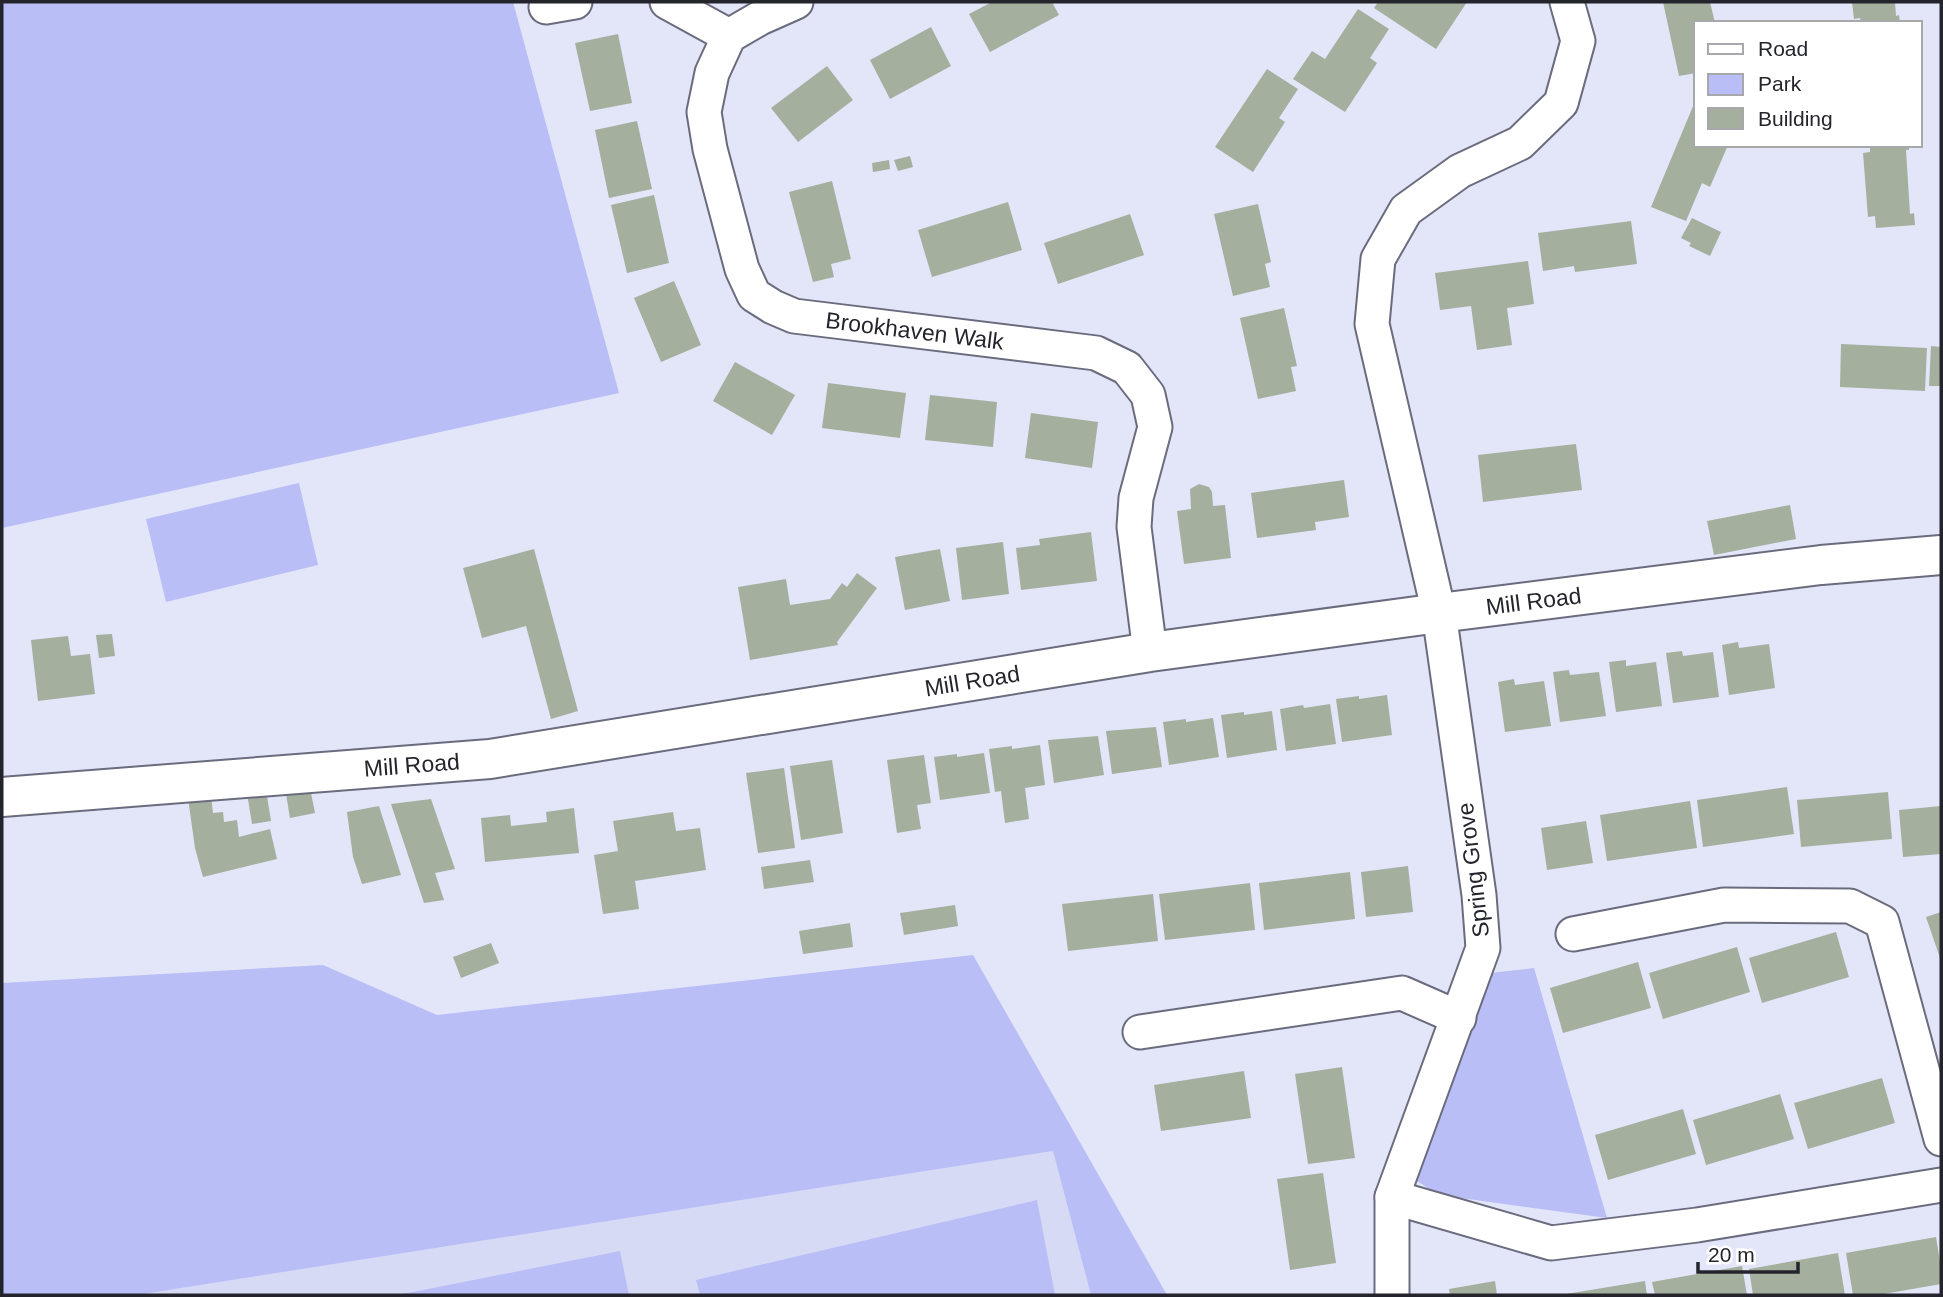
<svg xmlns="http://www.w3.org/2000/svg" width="1943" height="1297" font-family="Helvetica,sans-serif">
	<rect width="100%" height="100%" fill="#e3e5f9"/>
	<polygon fill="#d7daf5" points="1053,1151 1091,1295 137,1295"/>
	<g fill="#b9bef6">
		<polygon points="2,2 513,2 619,393 2,528"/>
		<polygon points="299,483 318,565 166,602 146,519"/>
		<polygon points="973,955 1167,1295 1091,1295 1053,1151 137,1295 2,1295 2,983 323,965 437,1015"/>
		<polygon points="1534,968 1607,1218 1439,1195 1417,1181 1423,1144 1490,973"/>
		<polygon points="1037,1200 1055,1295 700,1295 696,1280"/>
		<polygon points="620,1251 629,1295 398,1295"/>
	</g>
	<g fill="#a4af9e">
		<polygon points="992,2 1052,2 1059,15 990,52 969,14"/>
		<polygon points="1378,2 1467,2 1436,49 1374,8"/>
		<polygon points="1663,2 1710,2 1715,23 1696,23 1696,73 1679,76"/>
		<polygon points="1852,2 1895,2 1896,16 1899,15 1900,23 1861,23 1860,18 1854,19"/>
		<polygon points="1358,9 1389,29 1370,58 1377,63 1345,112 1293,79 1312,51 1325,59"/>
		<polygon points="931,27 951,66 890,99 870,60"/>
		<polygon points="618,34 632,103 590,111 575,43"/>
		<polygon points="827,66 853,100 798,142 771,108"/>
		<polygon points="1267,69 1298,89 1279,118 1285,122 1253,172 1215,147"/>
		<polygon points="1696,99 1696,145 1728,145 1710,187 1702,183 1686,221 1651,207"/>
		<polygon points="637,121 652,189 609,198 595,130"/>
		<polygon points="1870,145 1909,145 1909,150 1906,150 1910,214 1914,213 1915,225 1876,228 1875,216 1868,217 1863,153 1870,152"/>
		<polygon points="910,156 913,167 898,171 894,160"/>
		<polygon points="889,160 890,169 873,172 872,163"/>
		<polygon points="832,181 851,259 831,264 834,277 813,282 789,192"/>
		<polygon points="654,195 669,263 627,273 611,205"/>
		<polygon points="1008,202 1022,250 932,277 918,230"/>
		<polygon points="1258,204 1271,262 1265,264 1270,287 1233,296 1214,214"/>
		<polygon points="1130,214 1144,255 1058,284 1044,243"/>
		<polygon points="1692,218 1721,232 1710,256 1689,246 1691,243 1681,238"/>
		<polygon points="1631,221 1637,264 1575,272 1574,266 1543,271 1538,233"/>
		<polygon points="1528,261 1534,304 1507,308 1512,345 1477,350 1471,306 1440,310 1435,273"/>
		<polygon points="674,281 701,345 661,362 634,298"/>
		<polygon points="1284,308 1297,366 1291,367 1296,391 1258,399 1240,318"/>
		<polygon points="1841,344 1927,348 1925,391 1840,387"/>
		<polygon points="1931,346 1941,347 1941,386 1929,386"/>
		<polygon points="735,362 795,395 772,435 713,401"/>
		<polygon points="828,383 906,393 900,438 822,428"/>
		<polygon points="930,395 997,402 993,447 925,440"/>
		<polygon points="1031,413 1098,422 1092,468 1025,458"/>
		<polygon points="1576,444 1582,490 1483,502 1478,455"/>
		<polygon points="1344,480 1349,517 1315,522 1316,530 1257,538 1251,493"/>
		<polygon points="1199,484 1209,487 1212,492 1213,506 1225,505 1231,558 1184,564 1177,511 1191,509 1190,489"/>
		<polygon points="1790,505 1796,539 1714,555 1707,521"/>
		<polygon points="1091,532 1097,581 1021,590 1016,548 1040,545 1039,539"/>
		<polygon points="1003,542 1009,594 962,600 956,548"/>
		<polygon points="534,549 578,711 551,719 526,626 482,638 463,568"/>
		<polygon points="940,549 950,601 905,610 895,557"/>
		<polygon points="857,573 877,588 837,642 838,645 750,660 738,587 786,579 790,605 830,599 842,583 847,587"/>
		<polygon points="112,634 115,656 99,658 96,635"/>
		<polygon points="68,636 71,656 90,654 95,694 38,701 31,640"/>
		<polygon points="1738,642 1739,648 1769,644 1775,688 1729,695 1722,645"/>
		<polygon points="1682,651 1683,656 1713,652 1719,697 1673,703 1666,653"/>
		<polygon points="1626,660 1626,666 1656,662 1662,706 1616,712 1609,662"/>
		<polygon points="1569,670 1570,675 1599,672 1606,716 1560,722 1553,672"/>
		<polygon points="1514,679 1515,685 1544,681 1551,726 1505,732 1498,682"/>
		<polygon points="1387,695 1392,735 1342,742 1336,699 1359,696 1359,699"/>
		<polygon points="1330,704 1336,744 1286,751 1280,709 1303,705 1304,708"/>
		<polygon points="1272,711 1277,750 1227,758 1221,715 1244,712 1244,715"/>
		<polygon points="1213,718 1219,757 1169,765 1163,722 1186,719 1186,722"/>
		<polygon points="1156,727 1162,767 1112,774 1106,731"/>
		<polygon points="1098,736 1104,775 1054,783 1048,740"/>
		<polygon points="1040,745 1045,785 1025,788 1029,819 1005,823 1001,791 995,792 989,749 1012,746 1012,749"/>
		<polygon points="984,753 990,793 940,800 934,757 957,754 957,757"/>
		<polygon points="924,755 931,803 917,805 921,829 897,833 887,760"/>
		<polygon points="832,760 843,833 801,840 790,766"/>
		<polygon points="784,768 795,848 758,853 746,773"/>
		<polygon points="308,778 315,813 290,818 284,782"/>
		<polygon points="265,784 271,821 252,824 246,787"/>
		<polygon points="1787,787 1794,834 1703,847 1697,800"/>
		<polygon points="210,788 213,813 223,812 224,822 237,820 239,837 270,829 277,859 203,877 195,848 187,791"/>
		<polygon points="1888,792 1892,839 1801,847 1797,800"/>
		<polygon points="431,799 455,869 435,873 444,900 424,903 391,804"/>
		<polygon points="1690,801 1697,848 1607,861 1600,815"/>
		<polygon points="379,806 401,875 362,884 353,857 347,812"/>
		<polygon points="1941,806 1941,854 1903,857 1899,810"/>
		<polygon points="574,808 579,853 485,862 481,818 510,815 511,826 547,822 546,812"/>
		<polygon points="673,812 676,831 700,828 706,870 635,881 639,909 603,914 594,855 618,851 613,821"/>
		<polygon points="1586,821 1593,863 1547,870 1541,828"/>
		<polygon points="810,860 814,882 764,889 761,867"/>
		<polygon points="1408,866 1413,912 1366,917 1361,872"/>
		<polygon points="1350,872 1355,919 1264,930 1259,883"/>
		<polygon points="1250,883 1255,930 1165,940 1159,894"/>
		<polygon points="1153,894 1158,941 1068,951 1062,904"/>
		<polygon points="955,905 958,926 904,935 900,913"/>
		<polygon points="1941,912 1941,961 1926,917"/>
		<polygon points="850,923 853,947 803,954 799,931"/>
		<polygon points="1836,932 1849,977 1762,1003 1749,958"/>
		<polygon points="491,943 499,963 461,978 453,957"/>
		<polygon points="1737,947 1750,992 1663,1019 1649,973"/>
		<polygon points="1638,962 1651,1008 1563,1033 1550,988"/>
		<polygon points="1342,1067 1355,1158 1308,1164 1295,1074"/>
		<polygon points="1244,1071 1251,1118 1161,1131 1154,1085"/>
		<polygon points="1882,1078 1895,1123 1808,1149 1794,1103"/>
		<polygon points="1780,1094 1794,1139 1706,1165 1693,1120"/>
		<polygon points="1683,1109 1696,1154 1608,1180 1595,1135"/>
		<polygon points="1323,1173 1336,1263 1290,1270 1277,1179"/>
		<polygon points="1936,1237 1941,1268 1941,1284 1878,1295 1853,1295 1846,1253"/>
		<polygon points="1838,1253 1845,1295 1753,1295 1749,1269"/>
		<polygon points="1742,1266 1747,1295 1655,1295 1652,1282"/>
		<polygon points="1495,1281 1497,1295 1450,1295 1449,1289"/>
		<polygon points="1645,1281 1647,1295 1566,1295 1566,1294"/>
	</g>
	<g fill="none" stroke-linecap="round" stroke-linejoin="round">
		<defs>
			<g id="street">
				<polyline points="667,2 729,36"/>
				<path id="s1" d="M796 2 760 18 729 36 712 73 704 112 710 149 742 269 754 295 773 307 794 316 1096 353 1127 368 1148 395 1155 427 1136 498 1134 527 1150 652"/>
				<polyline points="546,7 575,2"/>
				<polyline points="1573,934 1724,905 1850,906 1882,922 1941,1139"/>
				<polyline points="1140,1032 1402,993 1459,1018"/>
				<polyline points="1392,1197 1551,1243 1697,1225 1941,1185"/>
				<polyline points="1392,1295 1392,1197 1483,948 1479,895 1439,613 1372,324 1378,259 1406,210 1460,171 1520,143 1561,103 1578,41 1567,2"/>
			</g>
			<g id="secondary">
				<path id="s2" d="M2 797 490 759 1150 652 1439 613 1821 565 1941 555"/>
			</g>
		</defs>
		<use href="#street" stroke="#6a6c7e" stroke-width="37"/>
		<use href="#secondary" stroke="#6a6c7e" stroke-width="42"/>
		<use href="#street" stroke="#fff" stroke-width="33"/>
		<use href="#secondary" stroke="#fff" stroke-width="38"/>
	</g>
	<g text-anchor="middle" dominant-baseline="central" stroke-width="5" stroke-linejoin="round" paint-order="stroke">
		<g font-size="23" fill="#24252c" stroke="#fff">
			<text stroke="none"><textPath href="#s1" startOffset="513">Brookhaven Walk</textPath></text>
			<text stroke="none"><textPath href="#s2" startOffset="1545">Mill Road</textPath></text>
			<text stroke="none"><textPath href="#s2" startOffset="978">Mill Road</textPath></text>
			<text stroke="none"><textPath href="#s2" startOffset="411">Mill Road</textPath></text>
			<text transform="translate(1473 870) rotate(-97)">Spring Grove</text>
		</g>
	</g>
	<rect width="1943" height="1297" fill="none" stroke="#24252c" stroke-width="7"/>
	<rect x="1694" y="21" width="228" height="126" fill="#ffffff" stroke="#a7a8ab" stroke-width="2"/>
	<rect x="1708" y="44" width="35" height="10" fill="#ffffff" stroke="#a7a8ab" stroke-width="2"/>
	<text x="1758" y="56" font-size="21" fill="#24252c">Road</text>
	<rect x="1708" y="74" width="35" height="21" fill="#b9bef6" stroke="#a7a8ab" stroke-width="2"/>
	<text x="1758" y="91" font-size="21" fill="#24252c">Park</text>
	<rect x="1708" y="108" width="35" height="21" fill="#a4af9e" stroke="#a7a8ab" stroke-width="2"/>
	<text x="1758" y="126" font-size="21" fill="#24252c">Building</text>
	<path d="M1698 1262v10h100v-10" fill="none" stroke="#24252c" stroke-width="3.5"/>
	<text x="1708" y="1262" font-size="21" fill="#24252c" stroke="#ffffff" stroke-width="5" paint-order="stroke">20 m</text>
</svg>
